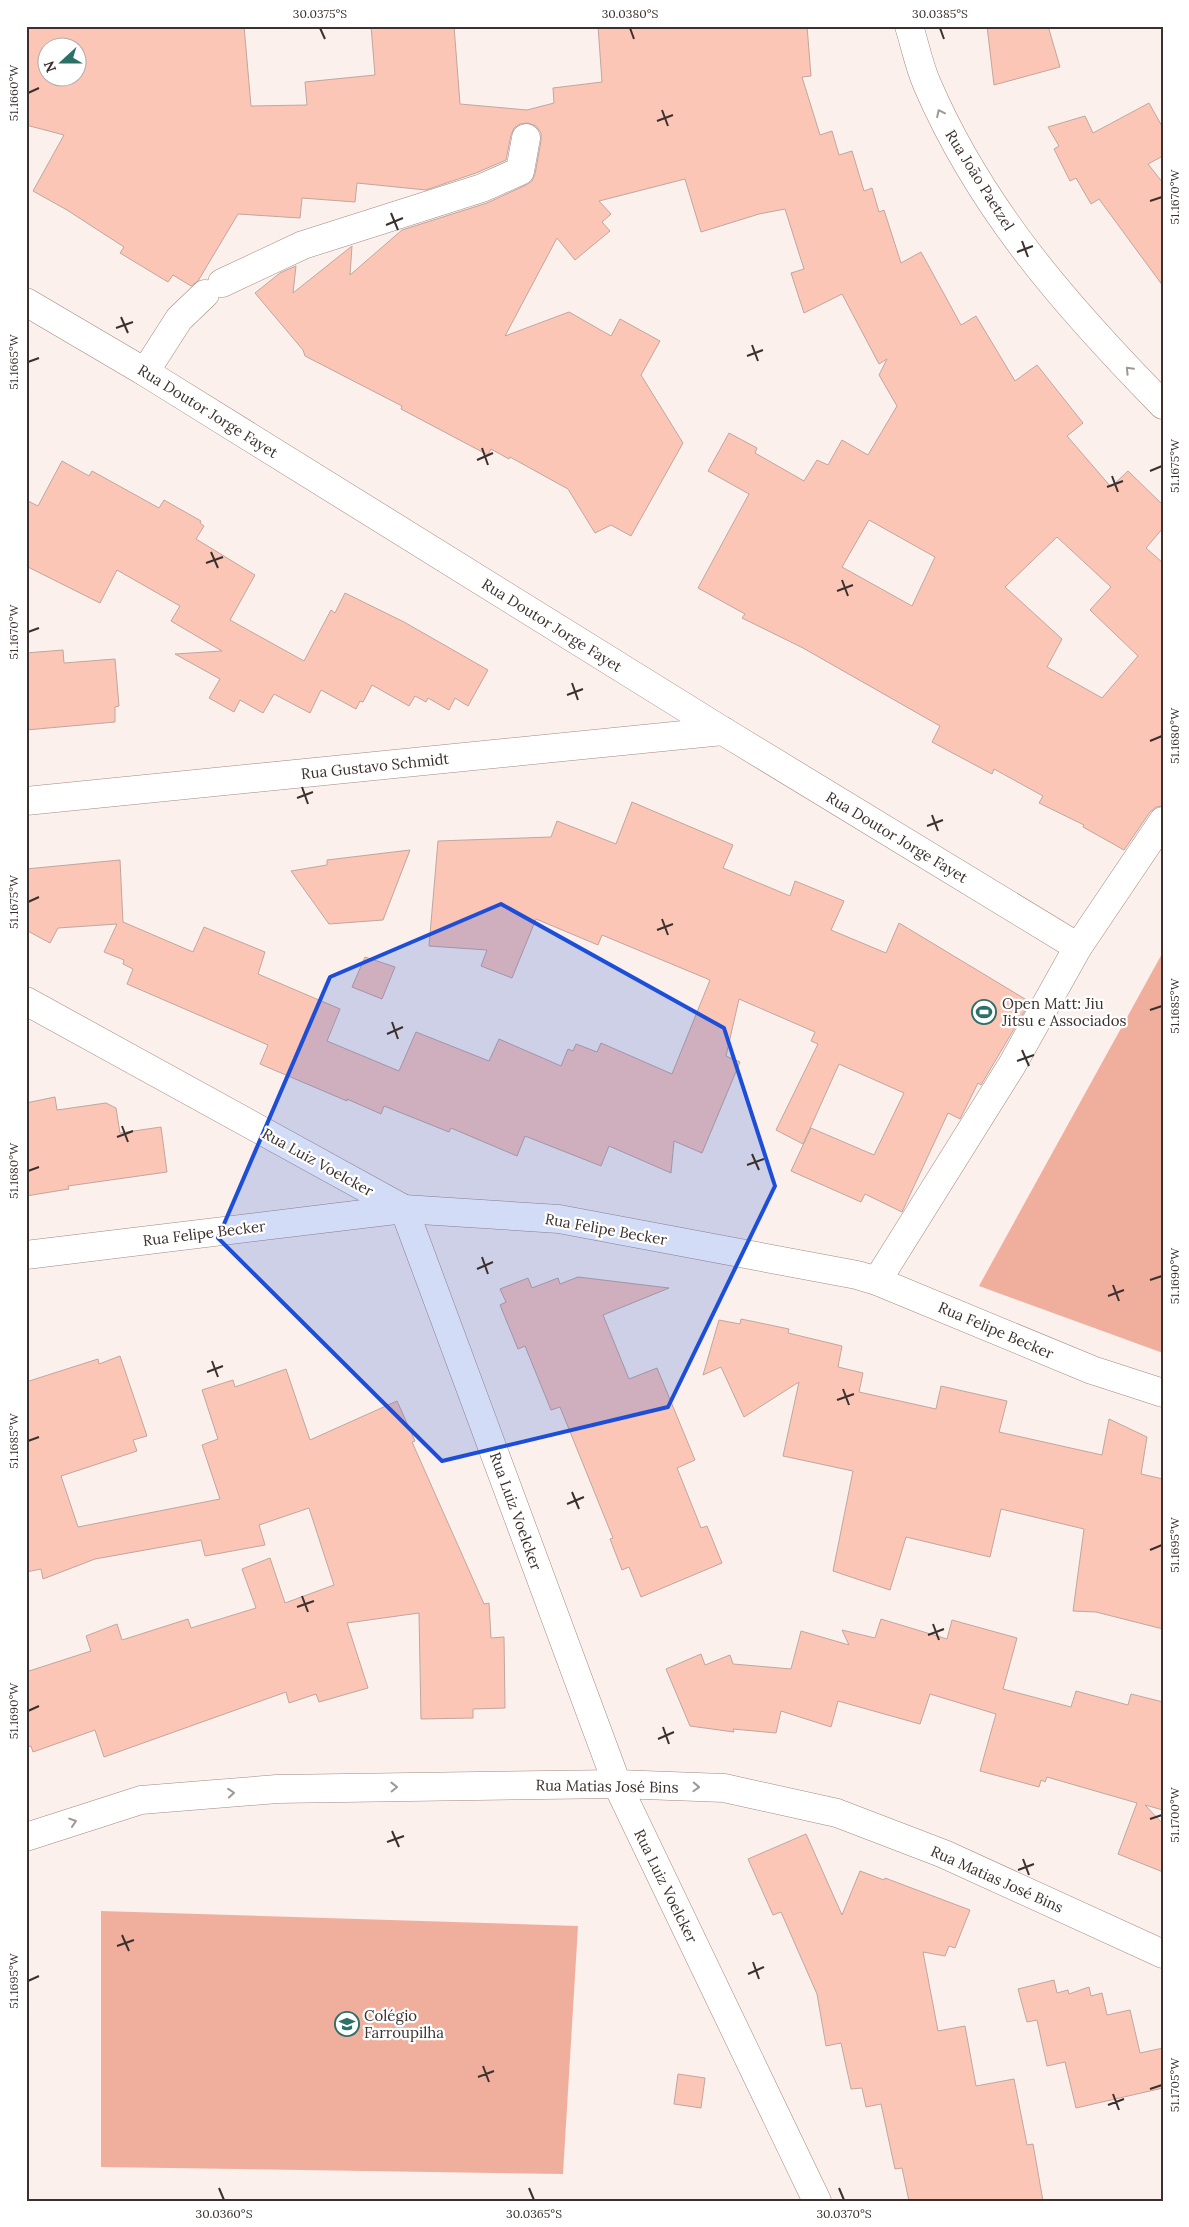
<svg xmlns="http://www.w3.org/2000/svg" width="1189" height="2227" font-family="Lora,serif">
	<rect width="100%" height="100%" fill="#fbf0ec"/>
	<g fill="#f0af9d">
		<polygon points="1163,952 1163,1353 979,1286"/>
		<polygon points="101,1911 578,1926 563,2174 101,2167"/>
	</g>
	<g fill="#fcc6b7" stroke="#c1a69e" fill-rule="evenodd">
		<path d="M26 26H244L251 106 307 105 305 82 375 75 371 26H454L460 104 527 110 554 103 553 88 602 82 598 26H807L811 76 802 77 820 135 832 131 839 155 852 151 864 191 872 188 879 212 884 210 901 263 921 252 961 325 976 316 1015 381 1037 365 1083 423 1067 436 1111 487 1128 471 1163 505V528L1146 548 1163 563V806L1156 807 1150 812 1124 850 1083 827 1084 825 1039 803 1043 796 994 769 992 774 932 742 940 726 803 648 742 618 745 614 698 588 749 494 708 471 729 433 757 448 755 453 804 481 817 460 828 465 842 440 868 455 897 406 879 375 887 359 879 364 842 294 804 313 791 273 804 269 785 209 759 214 701 232 685 179 599 201 611 214 602 222 610 231 575 260 557 238 505 336 569 312 611 336 620 319 660 341 641 375 683 443 631 536 611 525 595 533 568 489 510 457 509 459 491 449 488 455 401 409 402 406 305 356 303 350 255 293 280 273 296 266 293 293 352 246 350 275 402 230 487 203 526 185 532 181 535 174 541 141V133L536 126 528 123 520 124 514 128 511 135 506 160 476 173 426 190 357 183 355 202 302 198 300 218 238 214 198 281 191 286 173 275 168 282 120 253 124 247 67 210 33 191 64 135 26 125ZM48 48H78V78H48ZM869 520 935 557 912 606 842 567ZM1057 537 1111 587 1090 610 1138 656 1102 698 1047 667 1062 639 1005 587Z"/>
		<polygon points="987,26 1048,26 1060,67 994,85"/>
		<polygon points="1149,103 1163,128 1163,156 1148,164 1163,183 1163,286 1099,199 1091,204 1076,178 1070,181 1054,149 1059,146 1048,127 1085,116 1093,133"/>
		<polygon points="62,461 89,476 92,471 159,508 164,500 201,521 200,523 204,526 196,539 255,575 230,620 304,661 331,610 335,613 345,593 404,622 488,670 468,706 455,698 449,710 428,698 426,702 415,696 409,706 372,685 363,702 360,701 356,709 321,690 310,713 274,694 263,713 240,700 234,712 209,698 220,679 175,654 222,651 171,621 180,606 117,570 100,603 26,566 26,500 38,506"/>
		<polygon points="63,650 64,663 115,659 119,706 115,707 115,722 26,730 26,653"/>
		<polygon points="632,802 733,845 723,868 790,896 795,881 844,901 831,930 886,953 899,923 1030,1002 981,1085 978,1083 960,1119 948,1113 902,1212 865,1194 861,1202 791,1171 811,1128 874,1155 904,1093 839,1064 803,1144 776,1130 818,1044 811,1041 815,1032 739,999 726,1056 740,1062 702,1153 674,1141 671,1173 609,1146 601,1166 525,1136 517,1156 451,1128 449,1132 384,1106 381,1114 347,1099 347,1101 260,1064 268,1045 127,984 133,969 123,964 124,960 104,952 117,924 58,928 50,943 26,930 26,869 120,860 123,922 193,952 204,927 265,952 258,974 340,1009 327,1041 399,1071 416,1032 489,1061 499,1039 561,1066 568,1049 573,1051 576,1044 597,1052 601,1043 672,1074 710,980 602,935 598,945 536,919 512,978 481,966 487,950 429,946 438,841 551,837 557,821 616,844"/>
		<polygon points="410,850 383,920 329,924 291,871 327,865 327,860"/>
		<polygon points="365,957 395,967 382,999 352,987"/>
		<polygon points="55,1097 57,1110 106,1103 116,1108 120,1133 161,1127 167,1172 68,1186 69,1189 26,1196 26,1103"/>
		<polygon points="578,1277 669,1288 603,1315 629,1379 657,1368 695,1460 677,1468 701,1528 707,1526 722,1563 641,1597 629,1567 622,1570 610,1539 613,1538 560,1407 551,1410 525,1346 518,1349 500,1305 506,1302 500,1289 528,1278 532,1288 558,1278 560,1284"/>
		<polygon points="741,1319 789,1329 788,1333 842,1346 838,1367 863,1373 859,1392 936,1409 941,1386 1007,1401 999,1432 1102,1455 1109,1419 1147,1437 1141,1474 1163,1479 1163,1629 1096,1612 1073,1611 1084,1529 1001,1509 990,1557 906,1537 890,1590 833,1571 853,1471 783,1456 799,1382 744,1417 721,1367 703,1375 719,1320 740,1324"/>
		<polygon points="120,1356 147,1436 133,1440 137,1451 61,1476 78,1527 220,1499 202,1445 218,1439 202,1390 233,1380 235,1387 286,1369 310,1440 397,1401 415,1441 412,1442 484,1604 489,1603 491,1638 504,1637 505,1708 473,1709 473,1718 421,1719 419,1613 347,1623 368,1688 319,1702 316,1694 289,1703 286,1692 104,1757 95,1730 33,1752 31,1746 26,1747 26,1672 91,1651 86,1636 117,1624 122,1640 188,1619 191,1628 256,1608 242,1569 270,1558 285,1603 334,1585 309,1508 259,1525 265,1545 205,1556 201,1540 95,1559 43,1579 41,1569 26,1572 26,1382 98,1359 99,1364"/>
		<polygon points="881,1619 947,1639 952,1620 1017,1638 1003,1689 1071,1707 1076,1691 1128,1705 1131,1694 1163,1702 1163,1810 1145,1805 1163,1824 1163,1872 1118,1854 1137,1803 1047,1777 1045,1782 1041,1780 1039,1787 980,1771 996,1714 930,1694 920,1724 838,1701 831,1727 781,1711 776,1733 733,1729 734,1732 690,1726 666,1669 701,1654 705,1665 730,1655 733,1664 791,1669 801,1631 849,1645 842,1630 875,1638"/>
		<polygon points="806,1834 842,1915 860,1871 884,1880 885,1878 970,1910 955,1948 949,1946 945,1956 923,1952 938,2031 965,2026 976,2086 1014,2079 1027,2145 1033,2144 1043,2201 909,2201 902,2168 895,2169 881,2104 866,2107 862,2088 851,2089 841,2043 826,2046 817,1994 781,1912 773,1915 748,1859"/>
		<polygon points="1054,1980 1057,1993 1068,1990 1069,1994 1089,1987 1091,1996 1102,1993 1107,2015 1130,2010 1140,2053 1163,2048 1163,2088 1076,2108 1065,2062 1047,2066 1037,2020 1027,2022 1018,1989"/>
		<polygon points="678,2074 705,2078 701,2108 674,2104"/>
	</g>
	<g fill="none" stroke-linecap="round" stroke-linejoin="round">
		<defs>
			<g id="minor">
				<polyline points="222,283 303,245 482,188 520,171 526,138"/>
				<polyline points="26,302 145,372 723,731 1078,947"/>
				<polyline points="145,372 179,319 205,294"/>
				<polyline points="26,801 723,731"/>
				<polyline points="26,1001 404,1209 617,1784 817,2201"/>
				<polyline points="26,1255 404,1209 559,1219 857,1275 877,1281 1092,1370 1163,1393"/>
				<polyline points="877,1281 1012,1065 1078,947 1163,821"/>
			</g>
			<path id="tertiary" d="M909 26C915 45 919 66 927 84 981 210 1068 308 1163 405"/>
			<polyline id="secondary" points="26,1837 141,1800 277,1789 617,1784 724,1788 837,1813 944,1854 1163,1954"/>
		</defs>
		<use href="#minor" stroke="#a38981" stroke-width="29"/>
		<use href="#tertiary" stroke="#a38981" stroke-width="29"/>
		<use href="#secondary" stroke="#a38981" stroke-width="29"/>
		<use href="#minor" stroke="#fff" stroke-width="28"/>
		<use href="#tertiary" stroke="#fff" stroke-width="28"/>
		<use href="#secondary" stroke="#fff" stroke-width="28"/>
	</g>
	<defs><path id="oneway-chevron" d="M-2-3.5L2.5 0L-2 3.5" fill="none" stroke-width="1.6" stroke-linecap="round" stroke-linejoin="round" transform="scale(1.25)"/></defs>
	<g stroke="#9d9896">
		<use href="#oneway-chevron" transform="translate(940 113) rotate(-116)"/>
		<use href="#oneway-chevron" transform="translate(1129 370) rotate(-134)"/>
		<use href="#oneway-chevron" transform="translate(394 1787) rotate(-1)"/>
		<use href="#oneway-chevron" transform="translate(696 1787) rotate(2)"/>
		<use href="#oneway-chevron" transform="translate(231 1793) rotate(-5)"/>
		<use href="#oneway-chevron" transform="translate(73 1822) rotate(-18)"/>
	</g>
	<path fill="#1d4ed8" fill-opacity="0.2" stroke="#1d4ed8" stroke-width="4" stroke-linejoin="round" d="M501 904 724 1028 775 1186 668 1407 442 1461 218 1238 330 977Z"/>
	<path fill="none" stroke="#3b302d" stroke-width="2" d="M320 28 325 39M630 28 634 39M940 28 944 39M28 93 39 88M662 110 668 126M657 121 673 115M1150 201 1162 197M391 213 398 230M386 225 403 218M1022 241 1028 257M1017 252 1033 246M121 317 128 333M116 328 133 322M752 345 758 361M747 356 763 350M28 362 39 358M482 448 488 465M477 460 493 453M1150 471 1162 466M1112 476 1118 492M1107 487 1123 481M211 552 218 568M206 563 223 557M842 580 848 596M837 591 853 585M28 632 39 628M572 683 578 700M567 695 583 689M1150 741 1162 736M302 787 308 804M297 798 313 792M932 815 938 831M927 826 943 820M28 902 39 897M662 919 668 935M657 930 673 924M1150 1010 1162 1006M392 1022 398 1039M387 1034 403 1027M1022 1050 1029 1066M1017 1061 1034 1055M122 1126 128 1142M117 1137 133 1131M752 1154 759 1170M747 1165 764 1159M28 1171 39 1167M482 1257 488 1274M477 1269 493 1262M1150 1280 1162 1276M1113 1285 1119 1301M1108 1296 1124 1290M212 1361 218 1377M207 1372 223 1366M843 1389 849 1405M837 1400 854 1394M28 1441 39 1437M572 1492 579 1509M567 1504 584 1497M1150 1550 1162 1545M302 1596 308 1612M297 1607 314 1601M933 1624 939 1640M928 1635 944 1629M28 1711 39 1706M663 1727 669 1744M658 1739 674 1732M1150 1819 1162 1815M392 1831 399 1847M387 1842 404 1836M1023 1859 1029 1875M1018 1870 1034 1864M122 1935 129 1951M117 1946 134 1940M753 1962 759 1979M748 1974 764 1967M28 1981 39 1976M483 2066 489 2082M478 2077 494 2071M1150 2089 1162 2085M1113 2094 1119 2110M1108 2105 1124 2099M219 2188 224 2200M529 2188 534 2200M839 2188 844 2200"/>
	<defs>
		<symbol id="stadium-ring" viewBox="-11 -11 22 22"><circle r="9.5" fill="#fff" stroke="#2b7167" stroke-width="1.5"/><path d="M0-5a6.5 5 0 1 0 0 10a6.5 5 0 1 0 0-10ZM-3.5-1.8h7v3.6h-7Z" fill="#2b7167"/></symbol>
		<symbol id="school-ring" viewBox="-11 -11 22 22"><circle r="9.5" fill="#fff" stroke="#2b7167" stroke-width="1.5"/><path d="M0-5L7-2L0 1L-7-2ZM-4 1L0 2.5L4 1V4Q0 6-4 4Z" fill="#2b7167"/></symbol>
	</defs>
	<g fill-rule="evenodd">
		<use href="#stadium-ring" x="970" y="998" width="28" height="28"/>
		<use href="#school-ring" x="333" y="2010" width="28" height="28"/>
	</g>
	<g text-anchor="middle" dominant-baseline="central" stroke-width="4.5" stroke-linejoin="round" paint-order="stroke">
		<g font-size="15" fill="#3b302d" stroke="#fff">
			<text transform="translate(980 180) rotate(58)">Rua João Paetzel</text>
			<text transform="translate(208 411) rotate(32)">Rua Doutor Jorge Fayet</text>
			<text transform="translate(552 625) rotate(32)">Rua Doutor Jorge Fayet</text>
			<text transform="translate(375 766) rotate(-6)">Rua Gustavo Schmidt</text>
			<text transform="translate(897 837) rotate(31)">Rua Doutor Jorge Fayet</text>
			<text transform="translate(318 1162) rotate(29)">Rua Luiz Voelcker</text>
			<text transform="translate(606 1229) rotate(10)">Rua Felipe Becker</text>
			<text transform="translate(204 1233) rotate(-7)">Rua Felipe Becker</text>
			<text transform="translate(996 1330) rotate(23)">Rua Felipe Becker</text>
			<text transform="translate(516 1511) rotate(70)">Rua Luiz Voelcker</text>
			<text transform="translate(607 1786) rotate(1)">Rua Matias José Bins</text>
			<text transform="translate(997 1879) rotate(24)">Rua Matias José Bins</text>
			<text transform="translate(666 1886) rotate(64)">Rua Luiz Voelcker</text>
		</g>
		<g font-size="15" fill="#3b302d" stroke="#fff" text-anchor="start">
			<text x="1002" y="1003">Open Matt: Jiu<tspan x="1002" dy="17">Jitsu e Associados</tspan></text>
			<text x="364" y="2015">Colégio<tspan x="364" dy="17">Farroupilha</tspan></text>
		</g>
	</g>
	<rect width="1189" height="2227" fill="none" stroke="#ffffff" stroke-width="55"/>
	<g transform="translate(62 62) rotate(249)"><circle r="24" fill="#ffffff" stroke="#b1acab"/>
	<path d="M0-4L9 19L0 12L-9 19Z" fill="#2b7167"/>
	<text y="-8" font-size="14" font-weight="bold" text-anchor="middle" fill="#3b302d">N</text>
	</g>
	<rect x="28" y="28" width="1134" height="2172" fill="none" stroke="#3b302d" stroke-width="2"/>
	<g font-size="12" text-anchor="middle" fill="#3b302d">
		<text x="320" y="18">30.0375°S</text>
		<text x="630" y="18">30.0380°S</text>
		<text x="940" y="18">30.0385°S</text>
		<text transform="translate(14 93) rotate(-90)" y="4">51.1660°W</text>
		<text transform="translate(1175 197) rotate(-90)" y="4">51.1670°W</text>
		<text transform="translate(14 362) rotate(-90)" y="4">51.1665°W</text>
		<text transform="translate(1175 466) rotate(-90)" y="4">51.1675°W</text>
		<text transform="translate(14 632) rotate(-90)" y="4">51.1670°W</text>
		<text transform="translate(1175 736) rotate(-90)" y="4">51.1680°W</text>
		<text transform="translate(14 902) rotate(-90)" y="4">51.1675°W</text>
		<text transform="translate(1175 1006) rotate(-90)" y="4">51.1685°W</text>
		<text transform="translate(14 1171) rotate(-90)" y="4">51.1680°W</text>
		<text transform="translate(1175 1276) rotate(-90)" y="4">51.1690°W</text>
		<text transform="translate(14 1441) rotate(-90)" y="4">51.1685°W</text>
		<text transform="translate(1175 1545) rotate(-90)" y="4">51.1695°W</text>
		<text transform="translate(14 1711) rotate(-90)" y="4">51.1690°W</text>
		<text transform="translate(1175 1815) rotate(-90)" y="4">51.1700°W</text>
		<text transform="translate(14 1981) rotate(-90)" y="4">51.1695°W</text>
		<text transform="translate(1175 2085) rotate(-90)" y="4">51.1705°W</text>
		<text x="224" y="2218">30.0360°S</text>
		<text x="534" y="2218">30.0365°S</text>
		<text x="844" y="2218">30.0370°S</text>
	</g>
</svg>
